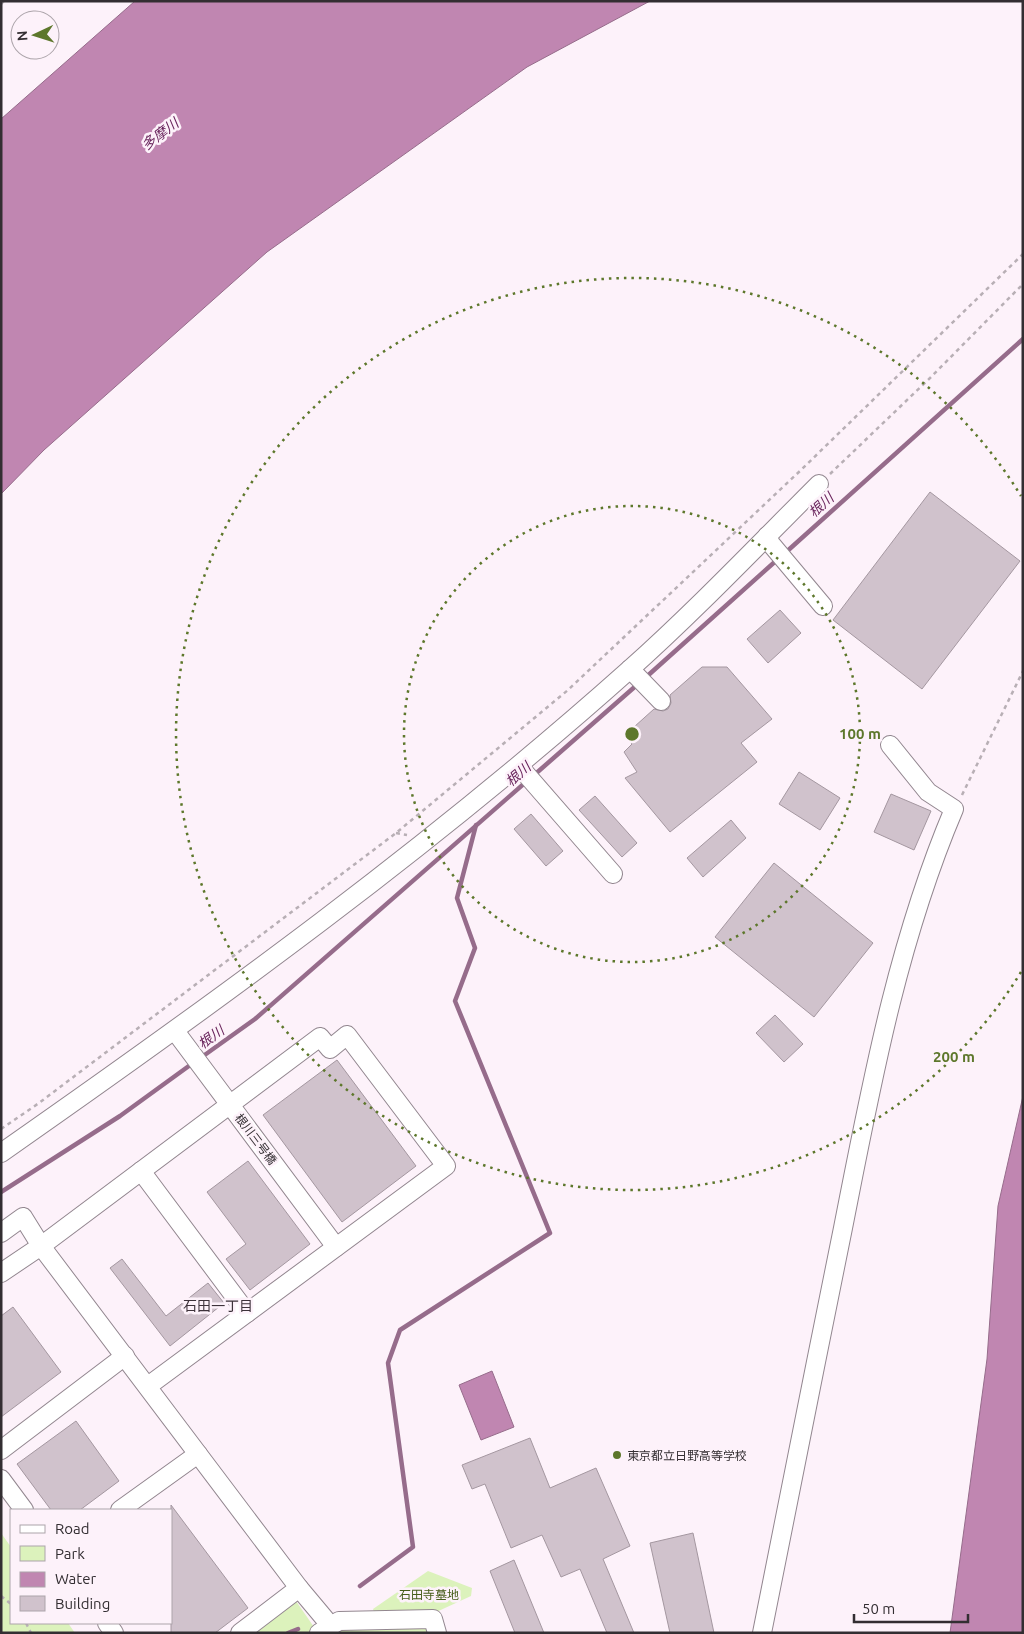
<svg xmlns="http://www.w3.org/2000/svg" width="1024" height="1634" font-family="Ubuntu,'Noto Sans JP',sans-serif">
	<rect width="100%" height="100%" fill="#fdf2fa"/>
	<g fill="#dcf2bc">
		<polygon points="1,1533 11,1547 11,1623 68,1623 75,1633 1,1633"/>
		<polygon points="428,1571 472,1588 471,1596 432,1614 375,1615 373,1609"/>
		<polygon points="296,1601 316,1630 311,1633 256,1633"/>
		<polygon points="425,1628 431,1633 339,1633 343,1629"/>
	</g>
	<g fill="#c086b1" stroke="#966c8b">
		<polygon points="135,1 650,1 527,67 267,252 44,450 1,494 1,119"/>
		<polygon points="1023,1096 1023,1633 950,1633 987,1359 998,1206"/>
		<polygon points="492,1371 514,1427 481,1440 459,1385"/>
	</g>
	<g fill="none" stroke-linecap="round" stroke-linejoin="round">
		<g stroke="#966c8b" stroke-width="4.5">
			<polyline points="784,554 1023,339"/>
			<polyline points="644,679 778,559"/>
			<polyline points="533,776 638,684"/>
			<polyline points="199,1059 255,1019 527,781"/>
			<polyline points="1,1192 120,1116 193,1063"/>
			<polyline points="360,1586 413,1547 388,1363 400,1330 550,1233 455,1001 475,948 457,898 476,825"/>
			<polyline points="288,1633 298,1629"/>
		</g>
	</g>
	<g fill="#d0c2cc" stroke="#a497a0">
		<polygon points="930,492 1020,561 922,689 833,620"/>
		<polygon points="780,610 801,633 768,663 747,639"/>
		<polygon points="702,667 727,667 772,719 741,743 757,762 670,832 625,778 637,772 624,752 632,744 624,736 654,709 663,711 668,709 671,703 670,695"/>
		<polygon points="799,772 840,798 820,830 779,804"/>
		<polygon points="891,794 931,811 914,850 874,832"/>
		<polygon points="595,796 637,843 622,857 579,810"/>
		<polygon points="531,814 563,851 546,866 514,829"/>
		<polygon points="731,820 746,838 703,877 687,858"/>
		<polygon points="774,863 873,943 814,1017 715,937"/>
		<polygon points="775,1015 803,1044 784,1062 756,1033"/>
		<polygon points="337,1060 416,1166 342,1222 263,1115"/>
		<polygon points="248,1161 310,1244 250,1290 226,1259 246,1244 207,1192"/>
		<polygon points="122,1259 166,1316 208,1283 224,1303 170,1346 110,1268"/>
		<polygon points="13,1307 61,1372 1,1417 1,1316"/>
		<polygon points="76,1421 119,1481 80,1510 51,1510 17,1464"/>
		<polygon points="530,1438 550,1488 596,1468 630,1546 603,1559 634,1633 607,1633 580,1569 561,1577 542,1535 511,1548 485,1484 472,1489 462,1465"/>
		<polygon points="171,1505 248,1608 215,1633 171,1633"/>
		<polygon points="693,1533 714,1633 670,1633 650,1543"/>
		<polygon points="514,1560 544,1633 515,1633 490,1571"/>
	</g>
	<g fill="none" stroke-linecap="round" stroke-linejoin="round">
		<defs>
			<g id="minor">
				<polyline points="767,536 771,544 823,606"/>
				<polyline points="630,669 661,701"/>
				<polyline points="519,766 613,874"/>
				<polyline points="175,1031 336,1247"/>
				<path d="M1 1153C217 1002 432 846 629 670 695 611 756 547 819 484"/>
				<polyline points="141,1171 247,1313"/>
				<polyline points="1,1233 23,1217 41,1246 299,1588 240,1633"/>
				<polyline points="1,1273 41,1246 320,1037 330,1049 347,1035 446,1166 148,1386"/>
				<polyline points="1,1450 125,1356"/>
				<polyline points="1,1479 24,1510"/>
				<polyline points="120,1510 198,1454"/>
				<polyline points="299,1588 330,1625"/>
				<polyline points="107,1623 114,1633"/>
				<polyline points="319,1633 339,1621 433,1619 437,1633"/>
				<path d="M762 1633C788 1498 816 1363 843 1228 871 1086 897 943 954 809L928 792 890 745"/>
			</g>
		</defs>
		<use href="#minor" stroke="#92868f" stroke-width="20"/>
		<g stroke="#b8afb5" stroke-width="2.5" stroke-dasharray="4 4" stroke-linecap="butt">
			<polyline points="1,4 4,1"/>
			<polyline points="830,474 930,378 1023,284"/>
			<polyline points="962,795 1023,671"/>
			<polyline points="396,833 407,835"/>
			<polyline points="1,1129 39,1103 396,833 568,690 801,470 1023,254"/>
			<polyline points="1,1596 11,1604"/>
			<polyline points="26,1623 31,1633"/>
		</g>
		<use href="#minor" stroke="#fff" stroke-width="18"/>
	</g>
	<g fill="none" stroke="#5d772b" stroke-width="2.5" stroke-dasharray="2.5 5">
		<circle cx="632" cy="734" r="228"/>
		<path d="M1021 972A456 456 0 1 1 1021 496"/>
	</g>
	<circle fill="#5d772b" stroke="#fdf2fa" stroke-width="2" cx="617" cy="1455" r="5"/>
	<g text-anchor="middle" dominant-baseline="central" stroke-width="5" stroke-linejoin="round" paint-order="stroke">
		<g font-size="12" fill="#332e32" stroke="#fdf2fa">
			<text transform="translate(256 1139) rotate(53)">根川三号橋</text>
		</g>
		<g font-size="12" fill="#332e32" stroke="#fdf2fa" text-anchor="start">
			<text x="627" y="1455">東京都立日野高等学校</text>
		</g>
		<g font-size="12" fill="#475d1a" stroke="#fdf2fa">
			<text x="429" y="1594">石田寺墓地</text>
		</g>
		<g font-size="14" font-style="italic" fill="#69245c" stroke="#fdf2fa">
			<text transform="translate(160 134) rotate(-37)">多摩川</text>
			<text transform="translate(821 505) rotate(-42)">根川</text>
			<text transform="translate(518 774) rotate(-41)">根川</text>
			<text transform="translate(211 1037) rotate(-36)">根川</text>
		</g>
		<g font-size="14" fill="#3d323a" stroke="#fdf2fa">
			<text x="218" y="1306">石田一丁目</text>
		</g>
	</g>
	<circle cx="632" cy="734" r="8" fill="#5d772b" stroke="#fdf2fa" stroke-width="2.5"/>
	<g font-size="15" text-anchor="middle" font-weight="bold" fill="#5d772b" stroke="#fdf2fa" stroke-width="5" stroke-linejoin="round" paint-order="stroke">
		<text x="860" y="739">100 m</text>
		<text x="954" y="1062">200 m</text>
	</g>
	<rect width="1024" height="1634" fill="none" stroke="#332e32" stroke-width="5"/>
	<rect x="10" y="1509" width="162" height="115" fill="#fdf2fa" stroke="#aca4aa"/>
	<rect x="20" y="1525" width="25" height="8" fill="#ffffff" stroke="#aca4aa"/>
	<text x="55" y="1534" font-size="15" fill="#332e32">Road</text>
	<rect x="20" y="1546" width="25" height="15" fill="#dcf2bc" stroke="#aca4aa"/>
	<text x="55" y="1559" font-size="15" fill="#332e32">Park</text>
	<rect x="20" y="1572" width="25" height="15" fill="#c086b1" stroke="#aca4aa"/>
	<text x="55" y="1584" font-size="15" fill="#332e32">Water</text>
	<rect x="20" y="1596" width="25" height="15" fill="#d0c2cc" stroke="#aca4aa"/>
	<text x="55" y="1609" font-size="15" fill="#332e32">Building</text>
	<g transform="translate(35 35) rotate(266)"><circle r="24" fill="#fdf2fa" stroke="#aca4aa"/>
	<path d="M0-4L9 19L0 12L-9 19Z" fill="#5d772b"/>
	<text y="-8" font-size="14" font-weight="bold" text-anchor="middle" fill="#332e32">N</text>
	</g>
	<path d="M854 1614v8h114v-8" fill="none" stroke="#332e32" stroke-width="2.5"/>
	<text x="862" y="1614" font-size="15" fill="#332e32" stroke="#fdf2fa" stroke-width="4" paint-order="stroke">50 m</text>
</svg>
